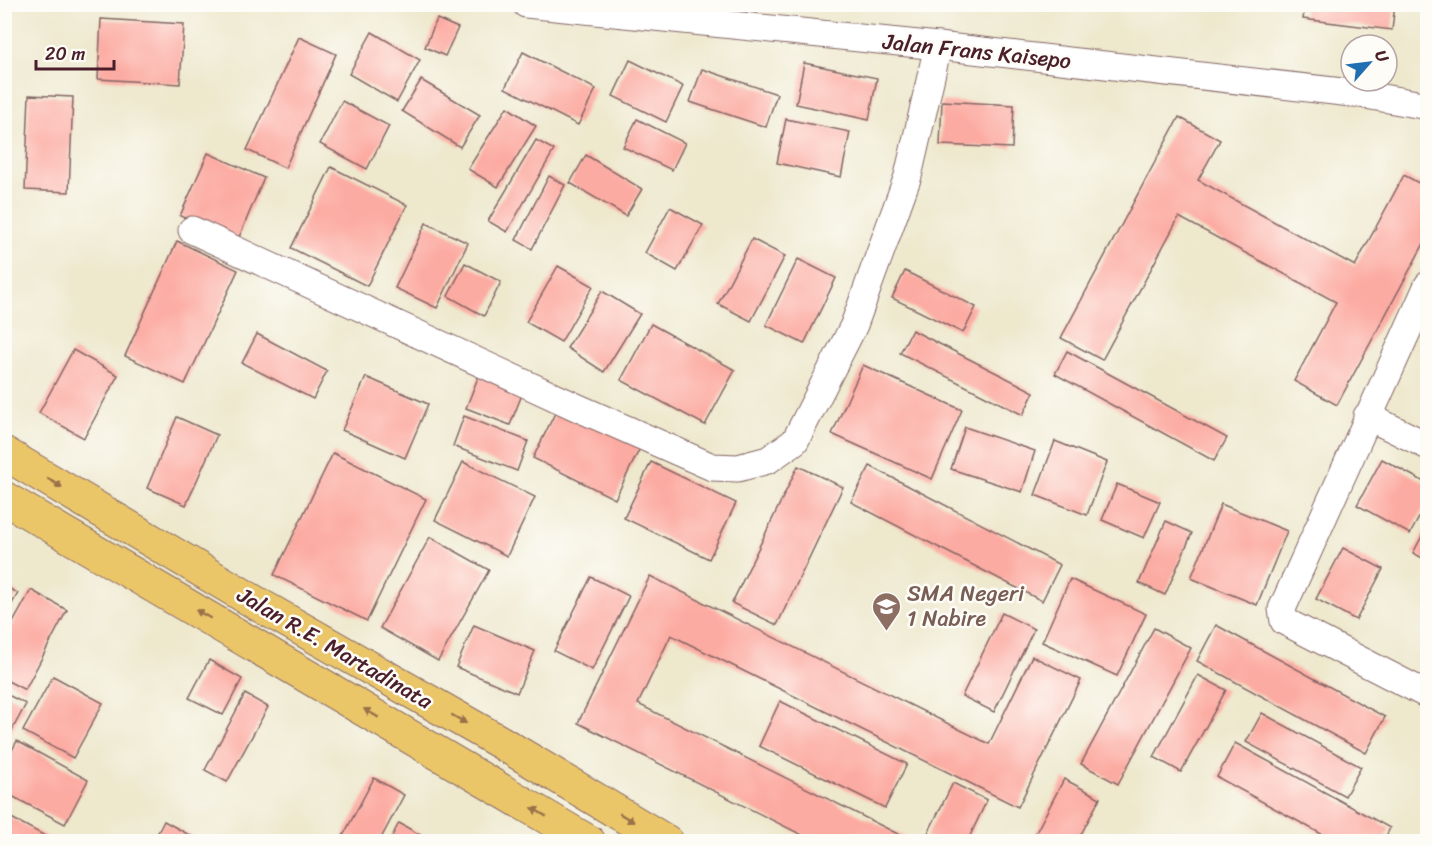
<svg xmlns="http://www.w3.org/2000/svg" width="1432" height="846" font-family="Sriracha,sans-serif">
	<rect width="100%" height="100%" fill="#fdfcf7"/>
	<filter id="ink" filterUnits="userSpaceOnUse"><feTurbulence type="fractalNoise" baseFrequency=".0167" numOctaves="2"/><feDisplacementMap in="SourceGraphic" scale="12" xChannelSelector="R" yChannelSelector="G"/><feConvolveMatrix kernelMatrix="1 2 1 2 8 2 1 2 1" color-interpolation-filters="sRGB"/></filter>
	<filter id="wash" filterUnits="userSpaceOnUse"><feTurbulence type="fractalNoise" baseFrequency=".008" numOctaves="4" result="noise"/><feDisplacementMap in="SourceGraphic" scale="24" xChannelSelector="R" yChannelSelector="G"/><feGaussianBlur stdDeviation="1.35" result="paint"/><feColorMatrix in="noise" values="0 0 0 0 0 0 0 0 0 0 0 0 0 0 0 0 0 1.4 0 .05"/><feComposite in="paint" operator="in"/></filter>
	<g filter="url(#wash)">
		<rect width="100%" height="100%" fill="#eee8cd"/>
		<g id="blocks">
			<g fill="#fcaba2">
				<polygon points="1305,4 1395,4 1392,30 1303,19"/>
				<polygon points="101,19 184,24 180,84 98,79"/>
				<polygon points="437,19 458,28 445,56 425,47"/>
				<polygon points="372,32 420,60 397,102 349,74"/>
				<polygon points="299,37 336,54 285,168 247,150"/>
				<polygon points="523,52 596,89 578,125 505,88"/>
				<polygon points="630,60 683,86 666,122 613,96"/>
				<polygon points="804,63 877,78 869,120 796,104"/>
				<polygon points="702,69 777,94 766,127 690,102"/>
				<polygon points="421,80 480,115 460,147 402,111"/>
				<polygon points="29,95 73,97 69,192 25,190"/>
				<polygon points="342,101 389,126 367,169 320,144"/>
				<polygon points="942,101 1014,105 1012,148 940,145"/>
				<polygon points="507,107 536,126 498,187 468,169"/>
				<polygon points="1179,117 1220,140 1198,180 1355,266 1404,175 1428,188 1428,236 1337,405 1294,381 1336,302 1179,217 1102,360 1061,338"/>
				<polygon points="637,119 685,143 672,170 623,147"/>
				<polygon points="786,119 850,132 841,177 777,163"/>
				<polygon points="536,140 554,150 507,232 488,221"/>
				<polygon points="208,153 264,178 237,242 180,216"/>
				<polygon points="586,155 642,189 626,216 570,183"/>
				<polygon points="331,167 407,205 367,286 291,248"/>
				<polygon points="549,176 565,185 532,249 516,240"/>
				<polygon points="670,207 703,225 677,271 645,253"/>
				<polygon points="426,223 468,243 437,308 395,288"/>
				<polygon points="752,239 785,256 751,321 718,304"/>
				<polygon points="177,241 238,270 185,384 125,356"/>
				<polygon points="798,259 836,278 804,344 766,325"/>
				<polygon points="465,263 501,282 484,316 448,296"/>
				<polygon points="558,266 593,286 561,342 526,322"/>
				<polygon points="905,271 976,307 963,333 892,298"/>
				<polygon points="602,291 640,314 604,372 567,348"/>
				<polygon points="651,324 735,370 705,425 621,380"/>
				<polygon points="912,330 1034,392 1023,415 900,353"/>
				<polygon points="257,334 327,371 313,399 242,363"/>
				<polygon points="73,350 118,375 84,438 39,413"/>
				<polygon points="1067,351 1227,438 1214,461 1055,374"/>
				<polygon points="863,365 962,410 932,479 832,434"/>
				<polygon points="479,375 523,392 510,425 466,408"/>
				<polygon points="366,377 428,404 405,458 342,430"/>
				<polygon points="559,405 641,446 615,499 533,458"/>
				<polygon points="464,416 528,441 517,471 453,446"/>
				<polygon points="177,417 217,435 186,505 147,488"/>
				<polygon points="965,427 1035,451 1022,492 951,469"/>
				<polygon points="1055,441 1107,462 1087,515 1035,495"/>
				<polygon points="333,453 426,499 367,621 274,575"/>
				<polygon points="1382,459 1428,484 1428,501 1410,534 1357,505"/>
				<polygon points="463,462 535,497 507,556 435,520"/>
				<polygon points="651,462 736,503 709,559 624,518"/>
				<polygon points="798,466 843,487 777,625 732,603"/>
				<polygon points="870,466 1060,565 1042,601 851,502"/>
				<polygon points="1117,484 1160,502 1144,538 1102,520"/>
				<polygon points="1221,504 1287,531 1257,605 1191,578"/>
				<polygon points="1166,521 1192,533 1165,595 1139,583"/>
				<polygon points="1428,525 1428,561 1413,553"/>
				<polygon points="430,537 489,570 438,661 380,628"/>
				<polygon points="1343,548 1383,569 1356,620 1316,599"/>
				<polygon points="650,576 989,744 1032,656 1081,680 1018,807 671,635 638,704 914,842 816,842 578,723"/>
				<polygon points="591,577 629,596 592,670 554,651"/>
				<polygon points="1070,579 1146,614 1117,676 1042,642"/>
				<polygon points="4,586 18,593 4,618"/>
				<polygon points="31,590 67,610 25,690 4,679 4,639"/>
				<polygon points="1002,613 1034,629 994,712 962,696"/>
				<polygon points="474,625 535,651 517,693 456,667"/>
				<polygon points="1216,625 1385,717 1366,753 1197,661"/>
				<polygon points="1154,628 1191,648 1118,784 1081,764"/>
				<polygon points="209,660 242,679 223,715 189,698"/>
				<polygon points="1198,675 1226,690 1181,772 1154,757"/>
				<polygon points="53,676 103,703 73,758 23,731"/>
				<polygon points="4,693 26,704 4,745"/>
				<polygon points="245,694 268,707 227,782 205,770"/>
				<polygon points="780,701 907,764 885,808 759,746"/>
				<polygon points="1262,713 1361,767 1345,796 1246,742"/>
				<polygon points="17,741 88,780 65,824 4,792 4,765"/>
				<polygon points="1235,743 1390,828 1383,842 1336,842 1217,777"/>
				<polygon points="374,778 404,795 379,842 352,842 343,836"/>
				<polygon points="1064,779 1100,798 1077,842 1031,842"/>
				<polygon points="953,783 987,800 967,842 935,842 926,837"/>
				<polygon points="4,814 49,838 47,842 4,842"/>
				<polygon points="164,821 202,842 153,842"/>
				<polygon points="399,823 433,842 389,842"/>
			</g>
		</g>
	</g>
	<g filter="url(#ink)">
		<use href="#blocks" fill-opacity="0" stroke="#836564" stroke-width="1.5"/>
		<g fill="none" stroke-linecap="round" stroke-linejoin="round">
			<defs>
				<g id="minor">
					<polyline points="526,4 938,46 1360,94 1428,106"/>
					<polyline points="192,230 574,406 712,467 738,468 768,460 795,441 854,325 908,176 938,46"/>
					<polyline points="1428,285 1282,609 1284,621 1428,695"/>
					<polyline points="1367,416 1428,446"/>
				</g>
				<g id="highway">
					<polyline points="4,453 263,607 500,742 667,842"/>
					<polyline points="4,498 589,842"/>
				</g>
			</defs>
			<use href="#minor" stroke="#836564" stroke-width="29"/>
			<use href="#highway" stroke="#836564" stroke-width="35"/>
			<use href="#minor" stroke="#fff" stroke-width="27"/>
			<use href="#highway" stroke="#ebc669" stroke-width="33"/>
		</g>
		<defs><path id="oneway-solid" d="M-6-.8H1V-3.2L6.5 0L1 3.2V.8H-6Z" transform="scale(1.5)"/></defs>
		<g fill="#9a724a">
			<use href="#oneway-solid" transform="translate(55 483) rotate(31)"/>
			<use href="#oneway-solid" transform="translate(203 614) rotate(-150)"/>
			<use href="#oneway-solid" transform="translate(371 713) rotate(-149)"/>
			<use href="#oneway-solid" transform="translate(459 719) rotate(30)"/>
			<use href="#oneway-solid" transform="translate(539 812) rotate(-149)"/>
			<use href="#oneway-solid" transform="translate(627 818) rotate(31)"/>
		</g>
	</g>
	<defs>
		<symbol id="school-pin" viewBox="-11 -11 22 30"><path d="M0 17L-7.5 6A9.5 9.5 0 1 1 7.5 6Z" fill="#8d6e63" stroke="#fdfcf7"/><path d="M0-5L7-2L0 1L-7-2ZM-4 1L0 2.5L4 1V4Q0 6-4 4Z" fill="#fff"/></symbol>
	</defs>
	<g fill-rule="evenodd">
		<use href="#school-pin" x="870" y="590" width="33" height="45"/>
	</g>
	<g text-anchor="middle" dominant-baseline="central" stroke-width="5" stroke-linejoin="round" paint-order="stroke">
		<g font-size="22" fill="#4a1f2b" stroke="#fdfcf7">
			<text transform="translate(977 51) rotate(6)">Jalan Frans Kaisepo</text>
			<text transform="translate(335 648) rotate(30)">Jalan R.E. Martadinata</text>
		</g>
		<g font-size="22" fill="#785e54" stroke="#fdfcf7" text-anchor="start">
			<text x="907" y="593">SMA Negeri<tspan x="907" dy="25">1 Nabire</tspan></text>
		</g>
	</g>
	<rect width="1432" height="846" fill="none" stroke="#fdfcf7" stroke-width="24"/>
	<g transform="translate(1369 63) rotate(62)"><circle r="28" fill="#fdfcf7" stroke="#b5a4a5" stroke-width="1.5"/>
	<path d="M0-4.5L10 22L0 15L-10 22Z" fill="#1f6fb2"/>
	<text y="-9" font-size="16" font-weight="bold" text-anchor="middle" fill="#4a1f2b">U</text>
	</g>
	<path d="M36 60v9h78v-9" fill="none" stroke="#4a1f2b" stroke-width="3"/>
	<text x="45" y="60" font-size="18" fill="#4a1f2b" stroke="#fdfcf7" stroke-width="4.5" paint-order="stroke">20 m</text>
</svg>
